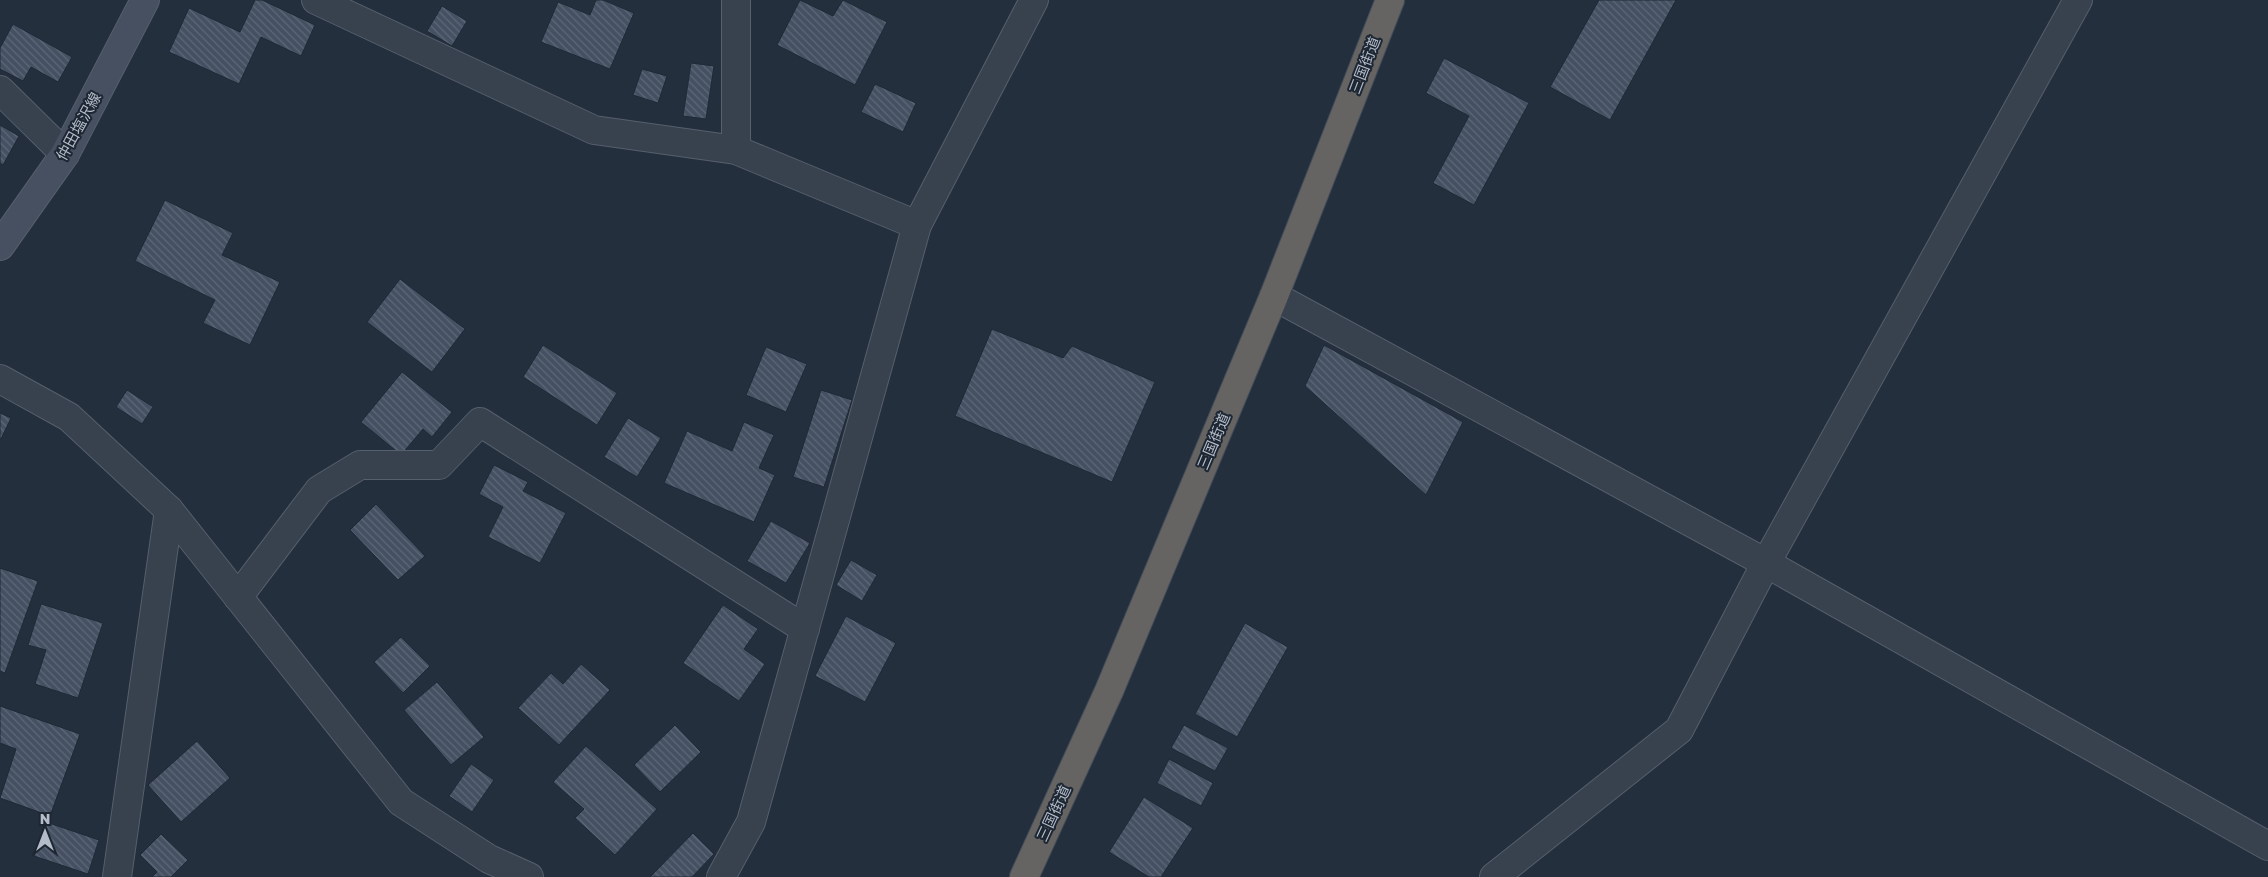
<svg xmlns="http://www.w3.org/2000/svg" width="2268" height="877" font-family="'Golos Text','Noto Sans JP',sans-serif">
	<defs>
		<pattern id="building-back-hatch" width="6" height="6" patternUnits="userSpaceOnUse" patternTransform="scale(1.25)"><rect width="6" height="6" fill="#455162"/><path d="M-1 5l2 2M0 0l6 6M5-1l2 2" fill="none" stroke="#5d6877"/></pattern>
	</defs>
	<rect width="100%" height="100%" fill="#242f3e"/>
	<g fill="url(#building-back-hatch)" stroke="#1f2835">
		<polygon points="255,0 262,0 315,25 301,56 261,37 239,84 169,52 189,8 240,32"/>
		<polygon points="596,0 603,0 634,13 610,69 541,42 558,2 590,15"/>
		<polygon points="800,0 833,16 843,0 887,22 855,85 777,45"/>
		<polygon points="1599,0 1676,0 1610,120 1550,87"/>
		<polygon points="442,6 467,21 452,46 427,31"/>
		<polygon points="13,24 72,57 58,82 31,67 23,81 0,69 0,48"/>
		<polygon points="1444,58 1529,103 1474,205 1433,183 1469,116 1426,93"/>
		<polygon points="691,63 714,66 706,119 683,116"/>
		<polygon points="642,69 667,76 658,103 633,95"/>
		<polygon points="875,84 916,103 903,132 861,112"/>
		<polygon points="0,125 19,136 3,165 0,163"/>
		<polygon points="165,200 233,233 222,255 280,282 250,345 203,323 215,300 135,261"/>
		<polygon points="400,279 465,329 432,372 367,322"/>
		<polygon points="992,329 1063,358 1072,346 1155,382 1112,482 955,416"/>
		<polygon points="543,345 617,393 597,425 523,377"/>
		<polygon points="1324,345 1463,422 1426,495 1305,386"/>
		<polygon points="766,347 807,364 786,412 746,395"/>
		<polygon points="402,372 452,412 432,437 423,429 401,455 361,422"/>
		<polygon points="127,390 153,407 142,424 116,407"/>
		<polygon points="821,390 852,400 824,487 793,477"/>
		<polygon points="0,413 11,418 0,441"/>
		<polygon points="628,418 661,438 637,477 604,457"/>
		<polygon points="744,422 774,435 759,468 775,475 754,522 664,483 687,431 732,451"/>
		<polygon points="494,465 528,482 523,491 566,513 540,563 488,537 503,507 479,494"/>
		<polygon points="376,504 425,556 398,580 350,530"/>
		<polygon points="771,521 810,543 786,583 747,561"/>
		<polygon points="851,560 877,575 862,601 836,585"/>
		<polygon points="0,568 38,581 5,673 0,671"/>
		<polygon points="41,604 103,623 78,698 35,684 46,650 28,645"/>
		<polygon points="723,605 758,629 744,649 765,664 739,701 683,663"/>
		<polygon points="846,616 896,643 865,702 815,676"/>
		<polygon points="1245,623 1288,647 1237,737 1195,714"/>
		<polygon points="401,637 430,666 403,693 374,662"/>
		<polygon points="581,664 610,690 559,745 518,708 551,673 563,684"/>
		<polygon points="437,682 484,737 451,765 404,710"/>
		<polygon points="0,706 80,734 50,816 0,798 16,749 0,743"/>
		<polygon points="675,725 701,752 660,792 634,765"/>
		<polygon points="1184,725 1228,748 1215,771 1171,748"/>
		<polygon points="197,741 230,778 181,822 148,785"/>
		<polygon points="586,746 657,809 615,855 575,818 584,809 553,782"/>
		<polygon points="1169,759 1213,783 1201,806 1157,783"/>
		<polygon points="471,764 494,780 472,812 449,796"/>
		<polygon points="1144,797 1193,828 1161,877 1149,877 1109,852"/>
		<polygon points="46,822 99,840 88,874 34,856"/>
		<polygon points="693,833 714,854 692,877 650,877"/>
		<polygon points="161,834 188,860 171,877 152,877 157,872 140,855"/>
	</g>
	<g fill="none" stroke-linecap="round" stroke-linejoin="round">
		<defs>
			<g id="minor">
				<polyline points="316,0 594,130 736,150 917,225"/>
				<polyline points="736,0 736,150"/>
				<polyline points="0,90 65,154"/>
				<polyline points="1274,296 1766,563 2268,846"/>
				<polyline points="238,597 319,490 360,465 439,465 480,422 805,629"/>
				<polyline points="117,877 169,510"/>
				<polyline points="721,877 751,822 917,225 1034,0"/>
				<polyline points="1494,877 1679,730 1766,563 2078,0"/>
			</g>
			<polyline id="tertiary" points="0,379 69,417 169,510 401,802 489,859 529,877"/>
			<polyline id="secondary" points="0,246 65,154 145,0"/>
			<polyline id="trunk" points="1024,877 1109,691 1274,296 1390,0"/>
		</defs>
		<use href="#minor" stroke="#565f6c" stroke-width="30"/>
		<use href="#tertiary" stroke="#565f6c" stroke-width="30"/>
		<use href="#secondary" stroke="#565f6c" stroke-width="30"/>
		<use href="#trunk" stroke="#434c59" stroke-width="30"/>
		<use href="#minor" stroke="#38414e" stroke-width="28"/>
		<use href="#tertiary" stroke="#38414e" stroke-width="28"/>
		<use href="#secondary" stroke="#465061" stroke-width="28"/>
		<use href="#trunk" stroke="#656462" stroke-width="28"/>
	</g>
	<g text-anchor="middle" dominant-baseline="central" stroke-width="4" stroke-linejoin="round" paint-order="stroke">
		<g font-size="15" fill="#b4bcc9" stroke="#1d2633">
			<text transform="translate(1364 65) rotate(-69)">三国街道</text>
			<text transform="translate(78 126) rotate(-61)">仲田塩沢線</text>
			<text transform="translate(1213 441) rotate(-67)">三国街道</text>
			<text transform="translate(1053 813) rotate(-65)">三国街道</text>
		</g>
	</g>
	<g transform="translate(45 832)" stroke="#1d2633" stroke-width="4" paint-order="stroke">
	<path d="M0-4L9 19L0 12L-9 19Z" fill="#b4bcc9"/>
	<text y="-8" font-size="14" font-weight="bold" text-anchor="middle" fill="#b4bcc9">N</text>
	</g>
</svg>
